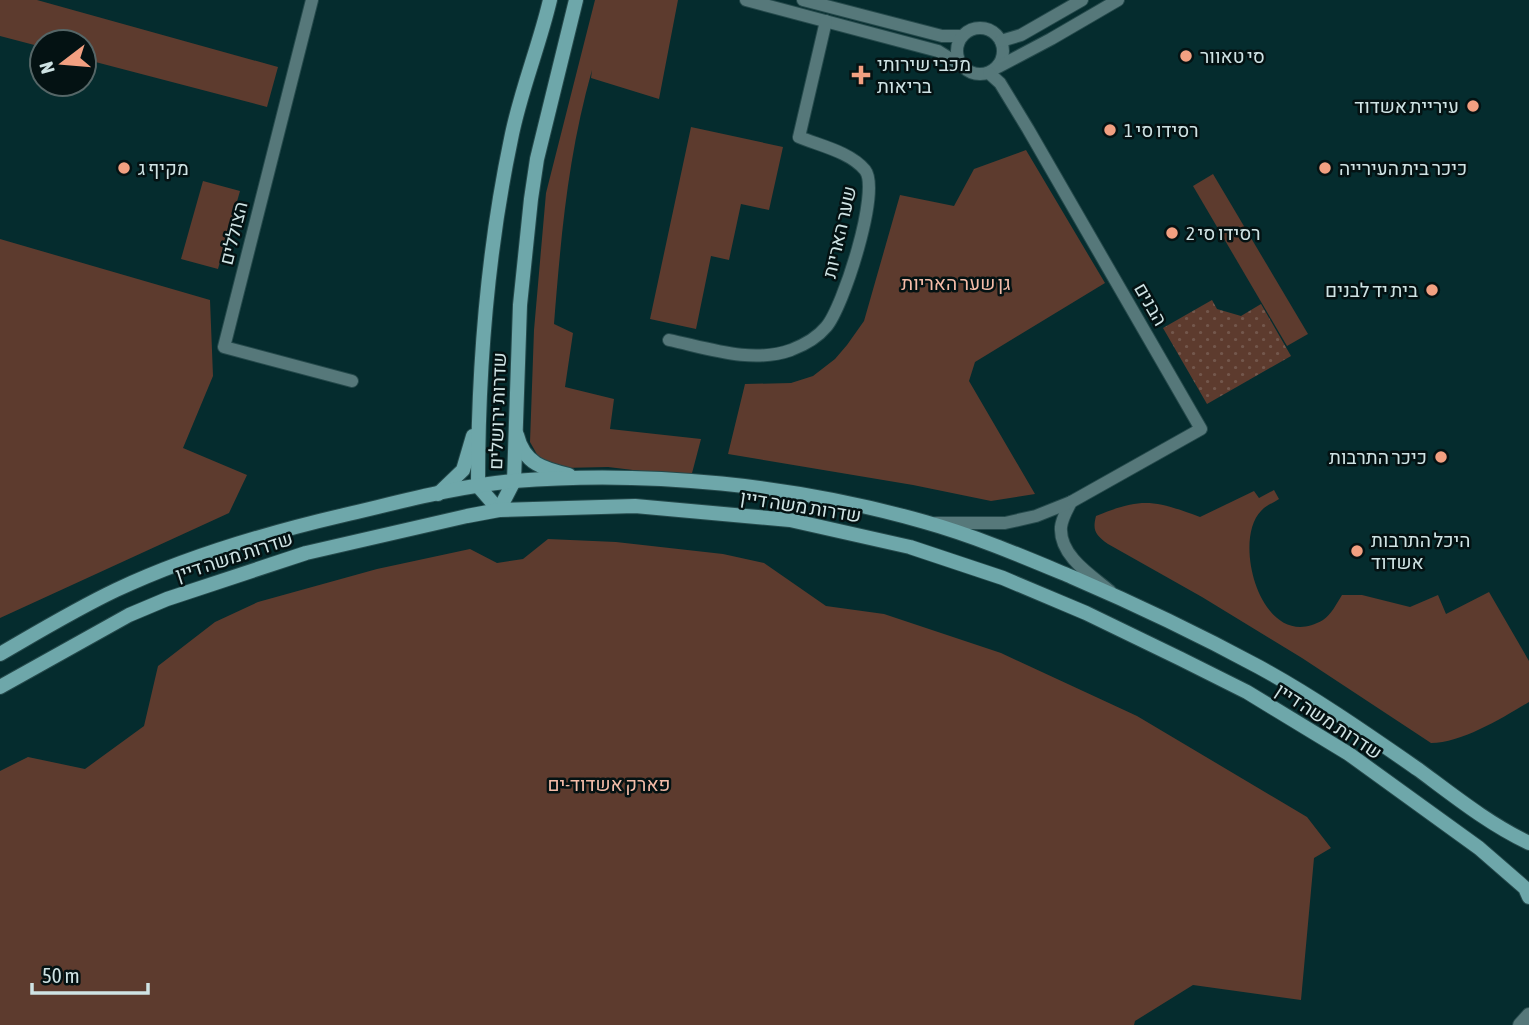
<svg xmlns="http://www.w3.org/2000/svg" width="1529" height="1025" font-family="'Asap Condensed',Heebo,sans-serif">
	<defs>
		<pattern id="grass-dots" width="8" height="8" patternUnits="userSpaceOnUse" patternTransform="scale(1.75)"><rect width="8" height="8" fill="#5d3b2e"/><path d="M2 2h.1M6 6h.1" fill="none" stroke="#73574c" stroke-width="1.8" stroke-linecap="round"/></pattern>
	</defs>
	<rect width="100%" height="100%" fill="#052c2e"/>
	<polygon fill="url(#grass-dots)" points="1212,300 1217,309 1241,316 1261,304 1291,356 1207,404 1163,328"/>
	<g fill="#5d3b2e">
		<polygon points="0,0 37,0 278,67 267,107 84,59 84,42 42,42 42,47 0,36"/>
		<path d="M595 0H678L659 99 591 78 592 70C568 155 561 236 554 324L573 333 565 387 614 399 610 429 701 439 691 477 608 467 562 468 539 458 530 442 534 330 546 193Z"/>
		<polygon points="691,127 783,147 769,210 741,204 729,260 711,256 696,329 650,319"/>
		<polygon points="1026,150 1105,283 975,362 969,381 1035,494 991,501 913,485 728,454 745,384 791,383 813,376 835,359 847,345 864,321 900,195 954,206 974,169"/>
		<polygon points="1213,174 1308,334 1287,346 1193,186"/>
		<polygon points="203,181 240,191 218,269 181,259"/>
		<polygon points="0,239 210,300 213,376 183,448 247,475 229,513 0,618"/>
		<path d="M1274 490 1279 499C1273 503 1265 506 1261 511 1231 541 1262 656 1323 620 1331 615 1337 603 1342 595H1362L1410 607 1438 595 1446 614 1489 592 1529 661V702C1502 718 1462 743 1431 743L1302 658 1202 597 1108 544C1096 535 1092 531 1096 516 1142 497 1154 500 1200 517L1254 491 1259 498Z"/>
		<polygon points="548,539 616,542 723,554 764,563 826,606 884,614 1001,653 1137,716 1307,817 1331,848 1314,858 1301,1000 1193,985 1135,1021 1134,1025 0,1025 0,771 28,757 85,769 144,726 158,666 215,622 258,602 377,569 470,549 497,563 523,559"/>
	</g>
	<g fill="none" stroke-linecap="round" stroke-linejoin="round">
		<defs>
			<g id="minor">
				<polyline points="312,0 224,347 352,381"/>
				<polyline points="746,0 938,51 962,66"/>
				<polyline points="803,0 942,36 962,36"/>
				<circle cx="980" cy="51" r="23"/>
				<polyline points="1001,41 1021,35 1082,0"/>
				<polyline points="998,67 1051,39 1118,0"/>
				<path d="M669 340C707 348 752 364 791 350 804 345 817 338 826 327 843 308 881 190 865 170 850 152 821 146 799 137L826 21"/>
				<path d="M1071 502C1067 510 1062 518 1061 527 1059 556 1092 576 1110 591"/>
				<polyline points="936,523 1005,523 1036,516 1071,502 1201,429 1028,129 1000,83 989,73"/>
			</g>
			<polyline id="tertiary" points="1520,1025 1529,1015"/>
			<g id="secondary">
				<path d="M517 435C524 464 544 469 569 475"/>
				<polyline points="438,494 463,470 473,436"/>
				<path d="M499 510 478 486C478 370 487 253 511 139 520 92 539 47 550 0"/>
				<polyline points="499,510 514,481 520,305 531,199 537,159 576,0"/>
				<path d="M0 654C38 632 76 609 116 590 188 556 267 533 344 515 400 502 457 486 514 481 648 470 796 485 925 522 975 536 1024 557 1072 577 1135 604 1198 634 1259 667 1314 697 1367 734 1419 770 1454 796 1489 824 1529 843"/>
				<polyline points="0,687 129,615 167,599 306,553 467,516 499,510 635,506 790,520 910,547 1003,578 1086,613 1181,659 1247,692 1349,754 1479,848 1525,888 1529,897"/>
			</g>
		</defs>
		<use href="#minor" stroke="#25494b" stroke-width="14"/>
		<use href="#tertiary" stroke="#25494b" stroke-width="16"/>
		<use href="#secondary" stroke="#25494b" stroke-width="16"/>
		<use href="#minor" stroke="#56787a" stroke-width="12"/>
		<use href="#tertiary" stroke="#56787a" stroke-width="14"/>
		<use href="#secondary" stroke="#6ea7aa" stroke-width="14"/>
	</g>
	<g fill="#f2a081" stroke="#041213" stroke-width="2.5">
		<circle cx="1186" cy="56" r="7"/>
		<path d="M857.5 64.5h7v7h7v7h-7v7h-7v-7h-7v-7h7z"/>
		<circle cx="1473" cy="106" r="7"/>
		<circle cx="1110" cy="130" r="7"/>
		<circle cx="124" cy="168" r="7"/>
		<circle cx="1325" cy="168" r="7"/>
		<circle cx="1172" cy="233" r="7"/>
		<circle cx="1432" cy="290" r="7"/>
		<circle cx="1441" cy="457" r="7"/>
		<circle cx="1357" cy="551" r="7"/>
	</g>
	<g text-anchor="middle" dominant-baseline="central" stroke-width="5" stroke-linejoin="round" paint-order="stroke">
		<g font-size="19" fill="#cfe3e4" stroke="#041213" text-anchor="start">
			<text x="1200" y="56">סי טאוור</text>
			<text x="877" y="64">מכבי שירותי<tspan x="877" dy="22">בריאות</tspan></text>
			<text x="1459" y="106" text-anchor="end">עיריית אשדוד</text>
			<text x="1124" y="130">רסידו סי 1</text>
			<text x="138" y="168">מקיף ג</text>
			<text x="1339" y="168">כיכר בית העירייה</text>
			<text x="1186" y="233">רסידו סי 2</text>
			<text x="1418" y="290" text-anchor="end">בית יד לבנים</text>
			<text x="1427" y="457" text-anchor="end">כיכר התרבות</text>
			<text x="1371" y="540">היכל התרבות<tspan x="1371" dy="22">אשדוד</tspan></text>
		</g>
		<g font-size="19" fill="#cfe3e4" stroke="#041213">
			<text transform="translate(839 232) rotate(-77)">שער האריות</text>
			<text transform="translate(233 233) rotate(-76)">הצוללים</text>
			<text transform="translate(1151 304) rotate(60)">הבנים</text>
			<text transform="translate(497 411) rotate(-88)">שדרות ירושלים</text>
			<text transform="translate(801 506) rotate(9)">שדרות משה דיין</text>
			<text transform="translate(234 556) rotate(-18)">שדרות משה דיין</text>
			<text transform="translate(1329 721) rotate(33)">שדרות משה דיין</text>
		</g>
		<g font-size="19" fill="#f4bca8" stroke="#041213">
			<text x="956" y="283">גן שער האריות</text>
			<text x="609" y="784">פארק אשדוד-ים</text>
		</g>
	</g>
	<g transform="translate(63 63) rotate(254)"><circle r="33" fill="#041213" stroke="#556667" stroke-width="2"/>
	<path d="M0-5L12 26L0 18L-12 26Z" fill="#f2a081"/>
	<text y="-10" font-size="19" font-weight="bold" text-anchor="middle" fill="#cfe3e4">N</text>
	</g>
	<path d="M32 983v10h116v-10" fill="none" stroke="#cfe3e4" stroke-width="3.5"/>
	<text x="42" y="983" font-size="21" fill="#cfe3e4" stroke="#041213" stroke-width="5" paint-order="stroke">50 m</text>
</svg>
